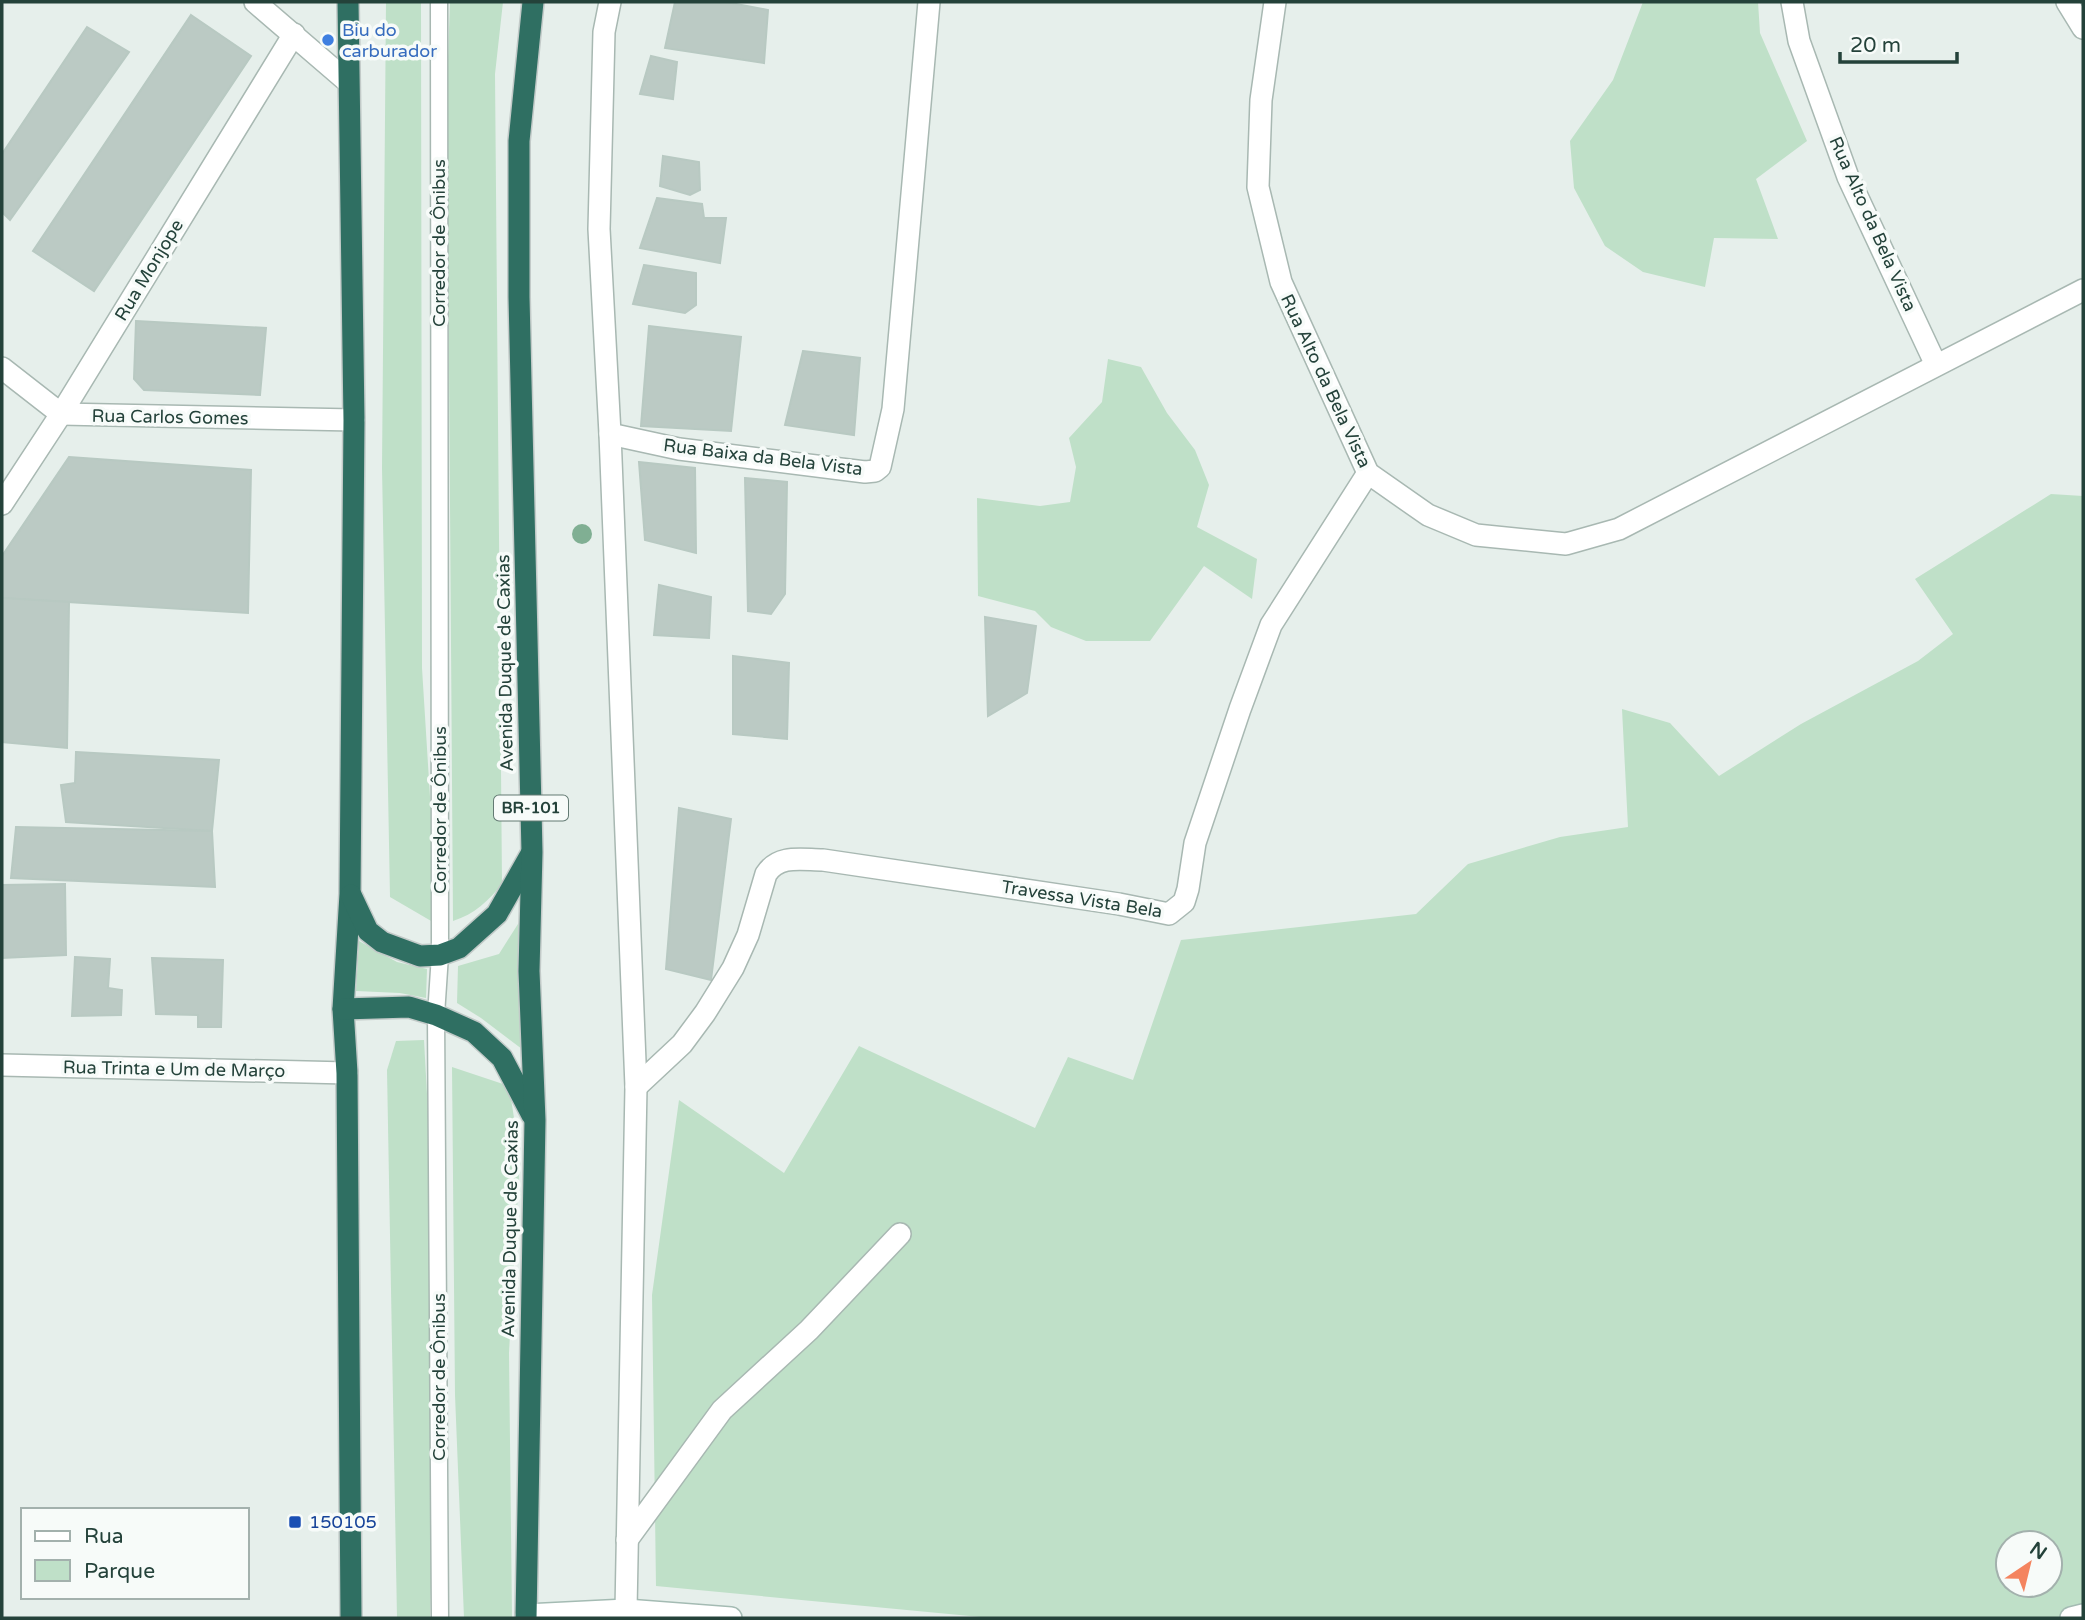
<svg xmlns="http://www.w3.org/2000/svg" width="2085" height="1620" font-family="'Varela Round',sans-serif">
	<rect width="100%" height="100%" fill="#e6efeb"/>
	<g fill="#bfe0c8" fill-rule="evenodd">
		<polygon points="386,2 421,2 422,668 438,925 390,897 382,468"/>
		<path d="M450 2H503L495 74 502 884C488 901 475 914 453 921L447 89Z"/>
		<polygon points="1643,2 1758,2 1760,33 1807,141 1756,179 1778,239 1714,238 1705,287 1643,272 1605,246 1574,188 1570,141 1613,80"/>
		<polygon points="1108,359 1141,367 1167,413 1195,450 1209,485 1197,527 1257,559 1252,599 1204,566 1150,641 1086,641 1051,627 1035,611 978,596 977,498 1040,506 1070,502 1076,467 1069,438 1102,402"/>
		<path d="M2051 494 2083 496V1618H991L656 1586 652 1295 679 1100 784 1173 859 1046 1035 1128 1068 1057 1133 1080 1181 940 1416 914 1468 864 1560 837 1628 827 1622 709 1670 723 1719 776 1801 724 1918 661 1953 634 1915 579ZM2008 1543H2050V1585H2008Z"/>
		<polygon points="530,905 533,1072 522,1049 481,1018 457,1003 458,966 499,954"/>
		<polygon points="359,941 397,962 427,969 426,998 400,993 356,991"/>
		<polygon points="424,1040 439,1312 430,1618 397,1618 387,1070 396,1041"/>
		<polygon points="452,1067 509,1086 520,1156 509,1353 512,1618 464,1618 455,1395"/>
	</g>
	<g fill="#bbcac4" stroke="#b8c9c2" stroke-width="2">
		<polygon points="675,2 726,2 768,10 764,63 665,48"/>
		<polygon points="191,15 251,56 94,291 33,251"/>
		<polygon points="87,27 129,52 10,220 2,212 2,154"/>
		<polygon points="651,56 677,62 673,99 640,94"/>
		<polygon points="663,156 699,162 700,190 690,195 660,186"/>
		<polygon points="657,198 702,204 704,218 726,218 720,263 640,248"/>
		<polygon points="644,265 696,273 696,305 685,313 633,304"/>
		<polygon points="136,321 266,328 260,395 144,390 134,379"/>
		<polygon points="649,326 741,337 731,431 641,426"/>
		<polygon points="803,351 860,358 854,435 785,425"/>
		<polygon points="69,457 251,470 248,613 2,598 2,556"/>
		<polygon points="639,462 695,468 696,553 645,540"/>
		<polygon points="745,478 787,482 785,594 771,614 748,611"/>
		<polygon points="659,585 711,597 709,638 654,635"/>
		<polygon points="2,598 69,602 67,748 2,742"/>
		<polygon points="985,617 1036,626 1027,693 988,716"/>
		<polygon points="733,656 789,663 787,739 733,734"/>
		<polygon points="76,752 219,760 212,831 66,822 61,785 75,783"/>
		<polygon points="679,808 731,819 711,980 666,969"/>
		<polygon points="16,827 212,831 215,887 11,878"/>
		<polygon points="65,884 66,955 2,958 2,885"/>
		<polygon points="75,957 110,959 108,988 122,990 121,1015 72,1016"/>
		<polygon points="152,958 223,960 221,1027 198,1027 198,1015 156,1014"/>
	</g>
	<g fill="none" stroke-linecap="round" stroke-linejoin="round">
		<defs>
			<polyline id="lane" points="439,2 440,955 436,1015 440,1618"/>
			<g id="street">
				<polyline points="255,2 348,82"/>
				<polyline points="610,2 604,32 599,229 610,434 636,1087 626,1610"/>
				<polyline points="1275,2 1261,100 1258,187 1281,282 1368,473 1428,515 1476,535 1566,544 1619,529 2083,290"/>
				<polyline points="1792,2 1799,41 1848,177 1936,365"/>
				<polyline points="2067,2 2083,28"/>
				<polyline points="2,368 61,414 354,420"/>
				<polyline points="610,434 679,449 865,472 875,471 880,467 893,409 929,2"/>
				<polyline points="2,504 61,414 294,34"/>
				<polyline points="2,1065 347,1073"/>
				<path d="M636 1087 682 1044 705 1013 733 968 748 935 766 874C779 854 802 860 823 860L1119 904 1169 914 1184 902 1188 889 1195 843 1240 709 1271 625 1368 473"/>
				<polyline points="627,1540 722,1410 809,1330 900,1234"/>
			</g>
			<g id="secondary">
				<polyline points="526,1615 626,1610 731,1618"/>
				<polyline points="2071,1618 2083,1615"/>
			</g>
			<g id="highway">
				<polyline points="348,2 354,420 350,894 343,1009 347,1073 351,1618"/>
				<polyline points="351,895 368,931 382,942 420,956 440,955 459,948 497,914 531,854"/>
				<polyline points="343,1009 409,1007 436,1015 474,1032 502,1058 532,1115"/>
				<polyline points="526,1618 535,1120 529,971 532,852 519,297 519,141 533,2"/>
			</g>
		</defs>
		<use href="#lane" stroke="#a8b8b2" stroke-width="19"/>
		<use href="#street" stroke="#a8b8b2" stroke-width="24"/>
		<use href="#secondary" stroke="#a4bbb3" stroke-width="24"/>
		<use href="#highway" stroke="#c2cac8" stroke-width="24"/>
		<use href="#lane" stroke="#fff" stroke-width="16"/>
		<use href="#street" stroke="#fff" stroke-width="21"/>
		<use href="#secondary" stroke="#fff" stroke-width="21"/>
		<use href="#highway" stroke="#2f6f62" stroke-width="21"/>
	</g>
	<circle fill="#80af93" cx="582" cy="534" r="10"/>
	<circle fill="#3f7fe0" stroke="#f7fbf9" stroke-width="2.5" cx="328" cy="40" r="7"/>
	<rect fill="#1a4fb4" stroke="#f7fbf9" stroke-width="2.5" x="288" y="1515" width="14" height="14" rx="3.5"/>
	<g text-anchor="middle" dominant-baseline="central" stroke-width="7" stroke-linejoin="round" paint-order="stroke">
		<rect fill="#f7fbf9" stroke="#637a73" stroke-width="2" x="494" y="795.5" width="74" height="25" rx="5"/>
		<g font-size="16" font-weight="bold" fill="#24423a">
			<text x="531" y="808">BR-101</text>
		</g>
		<g font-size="18" fill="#366cbe" stroke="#f7fbf9" text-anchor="start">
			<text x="342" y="30">Biu do<tspan x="342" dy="21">carburador</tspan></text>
		</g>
		<g font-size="18" fill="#24423a" stroke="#f7fbf9">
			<text transform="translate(1873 224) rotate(66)">Rua Alto da Bela Vista</text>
			<text transform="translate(439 243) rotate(-90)">Corredor de Ônibus</text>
			<text transform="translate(149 270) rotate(-59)">Rua Monjope</text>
			<text transform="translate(1326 381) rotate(65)">Rua Alto da Bela Vista</text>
			<text transform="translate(170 417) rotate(1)">Rua Carlos Gomes</text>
			<text transform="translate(763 457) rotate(7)">Rua Baixa da Bela Vista</text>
			<text transform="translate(505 663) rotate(-91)">Avenida Duque de Caxias</text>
			<text transform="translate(440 810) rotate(-90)">Corredor de Ônibus</text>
			<text transform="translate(1082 899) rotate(9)">Travessa Vista Bela</text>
			<text transform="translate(174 1069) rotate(1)">Rua Trinta e Um de Março</text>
			<text transform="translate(510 1229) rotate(-89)">Avenida Duque de Caxias</text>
			<text transform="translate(439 1377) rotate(-90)">Corredor de Ônibus</text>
		</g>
		<g font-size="18" fill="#164399" stroke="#f7fbf9" text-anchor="start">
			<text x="309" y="1522">150105</text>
		</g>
	</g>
	<rect width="2085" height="1620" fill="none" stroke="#24423a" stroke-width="7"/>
	<rect x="21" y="1508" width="228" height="91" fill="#f7fbf9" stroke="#a3b1ad" stroke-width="2"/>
	<rect x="35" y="1531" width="35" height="10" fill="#ffffff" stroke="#a3b1ad" stroke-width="2"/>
	<text x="84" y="1543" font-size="21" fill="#24423a">Rua</text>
	<rect x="35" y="1560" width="35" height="21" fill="#bfe0c8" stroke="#a3b1ad" stroke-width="2"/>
	<text x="84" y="1578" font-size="21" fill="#24423a">Parque</text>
	<g transform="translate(2029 1564) rotate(35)"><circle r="33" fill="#f7fbf9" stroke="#a3b1ad" stroke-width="2"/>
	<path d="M0-5L12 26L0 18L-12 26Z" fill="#f4845f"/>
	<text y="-10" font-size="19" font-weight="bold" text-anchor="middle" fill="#24423a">N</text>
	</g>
	<path d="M1840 52v10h117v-10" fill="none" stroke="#24423a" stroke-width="3.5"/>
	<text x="1850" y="52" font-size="21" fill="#24423a" stroke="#f7fbf9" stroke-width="5" paint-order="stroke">20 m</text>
</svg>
